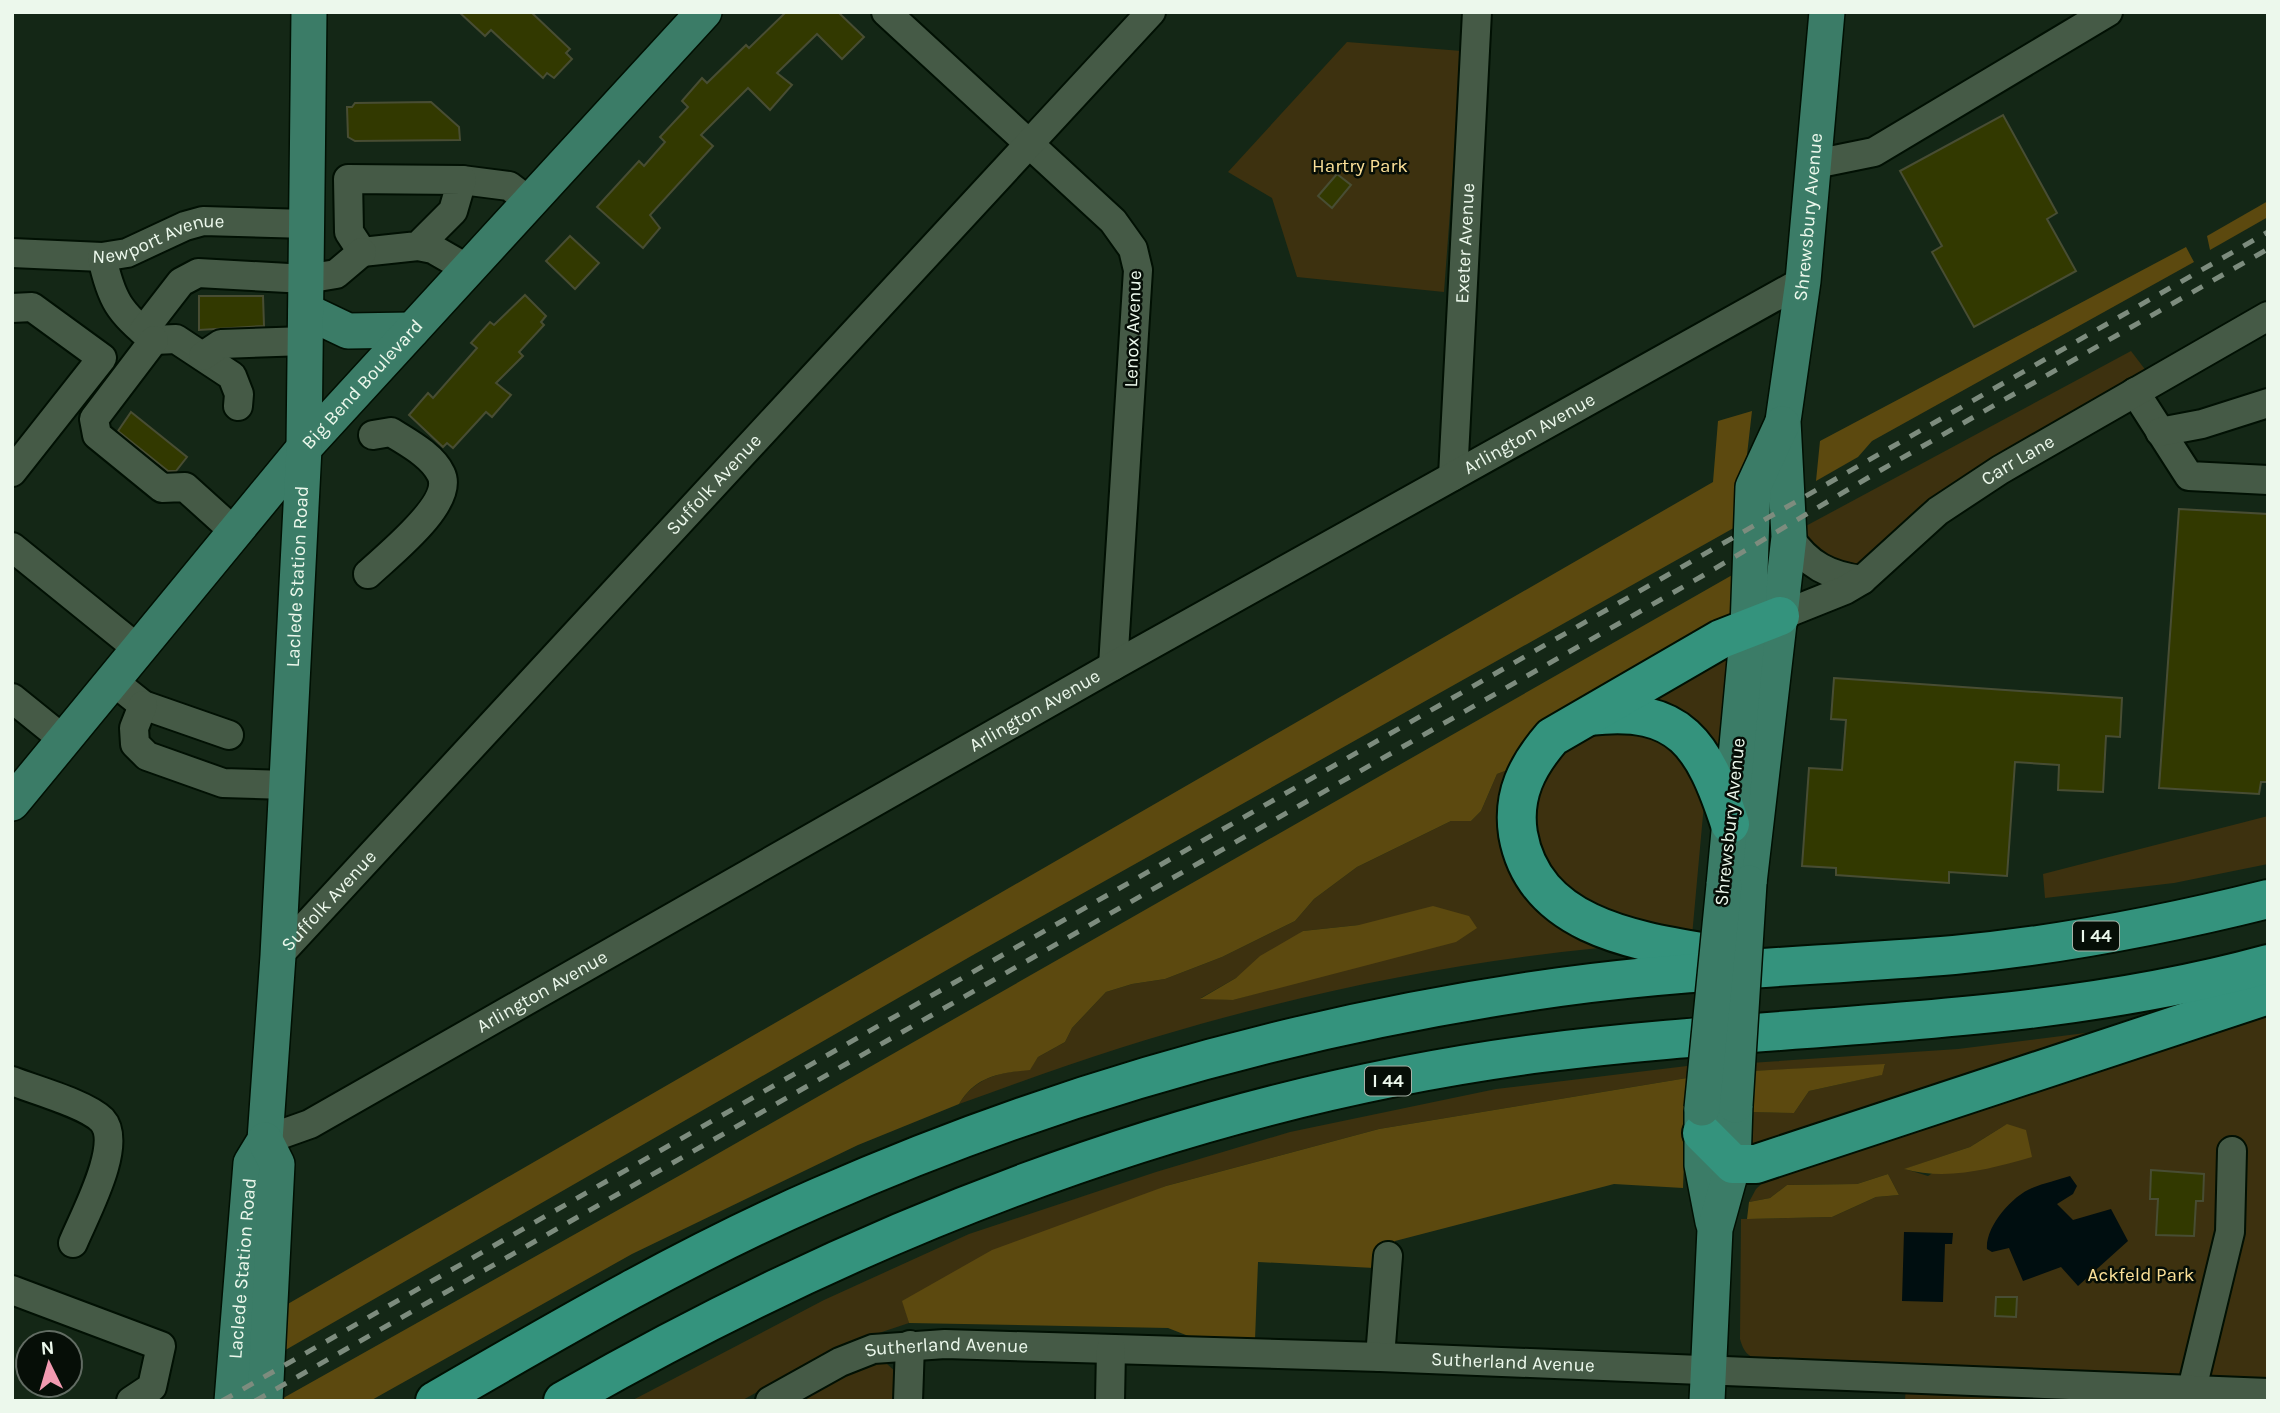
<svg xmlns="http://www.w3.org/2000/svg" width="2280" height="1413" font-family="Karla,sans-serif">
	<rect width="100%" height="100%" fill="#142716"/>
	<g fill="#3d310f" fill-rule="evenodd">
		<polygon points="1347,42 1462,51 1444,292 1297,277 1272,198 1228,172"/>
		<polygon points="2131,351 2150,376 1860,565 1843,568 1808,544 1804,527"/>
		<polygon points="1728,647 1718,763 1641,705"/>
		<polygon points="1610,722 1666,733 1705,793 1692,936 1646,934 1560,890 1531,833 1540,774 1555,752"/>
		<path d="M1518 766 1505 800 1599 948C1438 964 1275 999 1120 1048 1066 1065 1012 1085 959 1104 976 1076 1000 1073 1030 1069L1038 1057 1065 1042 1072 1028 1106 992 1132 984 1165 979 1222 957 1295 921 1314 899 1357 867 1451 821H1471L1481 811 1497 774ZM1359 925 1302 980 1233 1000 1201 998 1236 978 1303 931Z"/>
		<polygon points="2268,816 2268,864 2174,883 2045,898 2043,874"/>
		<path d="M2268 1006V1360L2266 1381 2256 1401H1905L1907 1368 1761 1361C1748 1356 1744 1353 1740 1339L1741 1219 1832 1217 1876 1197 1899 1195 1888 1174 1857 1184 1787 1185 1770 1198 1749 1202 1756 1189 1774 1172ZM2007 1124 1928 1176 1905 1169 1970 1147Z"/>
		<polygon points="2117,1029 1752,1147 1747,1112 1794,1113 1809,1091 1881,1075 1885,1065 1750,1071 1750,1063 1958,1049"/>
		<polygon points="1687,1066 1687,1078 1379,1129 1166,1186 903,1301 909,1323 843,1345 741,1401 631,1401 824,1300 969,1234 1156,1172 1290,1132 1496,1089"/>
		<polygon points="874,1361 887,1364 897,1373 898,1401 789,1401"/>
	</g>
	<g fill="#5c490f">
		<polygon points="2268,201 2268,217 2210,250 2207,236"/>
		<polygon points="2186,247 2194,262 1872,441 1858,457 1816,481 1820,441"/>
		<polygon points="1752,411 1739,525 973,955 282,1352 286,1305 1713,482 1718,421"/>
		<path d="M1734 574 1730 625 1518 766 1497 774 1481 811 1471 821H1451L1357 867 1314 899 1295 921 1222 957 1165 979 1132 984 1106 992 1072 1028 1065 1042 1038 1057 1030 1070C999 1073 976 1076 959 1104L858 1145 632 1254 370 1401H278L684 1173Z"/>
		<polygon points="1433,906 1469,916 1477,928 1456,942 1233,1000 1200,999 1236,978 1260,956 1303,931 1359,925"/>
		<polygon points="1885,1064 1882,1075 1809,1091 1794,1113 1747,1112 1750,1071"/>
		<polygon points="1687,1078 1683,1188 1614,1184 1395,1241 1393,1269 1258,1262 1255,1340 1191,1337 1168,1328 909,1323 902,1301 992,1250 1166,1186 1379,1129"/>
		<path d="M2007 1124 2026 1130 2032 1157C1990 1169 1947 1181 1904 1169L1970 1147Z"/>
		<polygon points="1888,1174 1899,1195 1876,1197 1832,1217 1747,1219 1749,1202 1770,1198 1787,1185 1857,1184"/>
	</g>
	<g fill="#000e10">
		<path d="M2070 1176 2077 1186 2073 1194 2057 1204 2073 1220 2111 1209 2128 1241 2078 1286 2061 1267 2023 1281 2009 1248 1992 1252 1987 1249C1985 1227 2012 1196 2032 1188 2044 1183 2058 1180 2070 1176Z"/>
		<polygon points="1904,1232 1953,1233 1952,1244 1945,1244 1943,1302 1902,1301"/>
	</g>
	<g fill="#323900" stroke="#484d33" stroke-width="2">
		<polygon points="459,12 531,12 570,49 566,53 572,59 554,78 547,73 543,78 491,30 485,36"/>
		<polygon points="786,12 838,12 864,37 842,59 817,34 777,73 792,85 770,110 748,88 701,135 713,146 650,215 660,228 643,248 597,207 639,161 644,166 665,142 660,137 688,107 682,101 702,78 707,83 746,45 749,48"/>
		<polygon points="431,102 459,127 460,140 355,141 348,137 347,107 352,107 355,103"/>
		<polygon points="2003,115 2057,213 2047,219 2076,271 1974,327 1932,252 1942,246 1900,171"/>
		<polygon points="1337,174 1351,185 1332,208 1318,196"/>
		<polygon points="570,236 599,263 575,289 546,261"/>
		<polygon points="525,295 546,316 541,322 544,325 519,352 523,356 496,383 511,395 492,417 486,412 453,448 447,443 443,447 409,415 428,393 433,398 477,348 471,343 490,322 494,325"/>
		<polygon points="199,296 263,296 264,326 199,330"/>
		<polygon points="131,412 187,457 176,471 168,471 118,431"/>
		<polygon points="2179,509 2268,514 2268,782 2261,782 2259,794 2159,788"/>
		<polygon points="1834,678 2122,698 2120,737 2106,736 2103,792 2058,790 2059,765 2015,762 2007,876 1949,872 1949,883 1836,875 1836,868 1802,866 1809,768 1842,770 1846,720 1831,719"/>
		<polygon points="2151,1170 2204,1174 2203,1201 2196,1201 2194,1236 2156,1235 2158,1199 2150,1199"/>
		<polygon points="1996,1297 2017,1297 2016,1317 1995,1316"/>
	</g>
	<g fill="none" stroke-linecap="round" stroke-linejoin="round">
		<defs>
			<g id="minor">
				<polyline points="886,12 1113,221 1133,249 1138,270 1113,666"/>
				<polyline points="1815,164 1874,152 2108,12"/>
				<polyline points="462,180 509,186 530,202"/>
				<polyline points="418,246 453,211 462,180 348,179 349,232 362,252 418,246 433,249 468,269"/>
				<path id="s1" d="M12 253 102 257 127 253 185 226 203 221 307 224"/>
				<path d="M102 257C111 299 119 313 154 340L176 339 232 376 239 394 238 406"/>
				<polyline points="12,308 32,307 102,358 12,472"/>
				<polyline points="143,331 181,282 198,273 306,279 336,274 362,252"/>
				<polyline points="154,340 94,419 97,435 162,488 185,487 235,532"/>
				<polyline points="203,356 221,344 306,341"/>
				<polyline points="2135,392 2189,476 2268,480"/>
				<polyline points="2160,432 2202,424 2268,403"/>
				<path id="s2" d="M1453 476 1477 12"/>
				<path d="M1789 537C1808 565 1829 576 1862 580"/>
				<polyline points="12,547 138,649"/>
				<path d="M368 574C388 555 455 503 441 474 432 455 408 443 391 432L373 435"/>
				<path id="s3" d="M1780 616 1845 590 1862 580 1938 511 2000 470 2268 316"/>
				<polyline points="113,681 143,705 229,735"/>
				<polyline points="12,698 64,740"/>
				<polyline points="143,705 134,728 135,744 147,756 223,783 287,785"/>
				<path id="s4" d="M278 956 1151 12"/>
				<path d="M12 1081C35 1090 86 1104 102 1120 124 1144 84 1216 73 1243"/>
				<path id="s5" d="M265 1140 310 1124 1113 666 1803 281"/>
				<polyline points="12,1290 161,1346 152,1387 131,1401"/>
				<polyline points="1380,1357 1388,1256"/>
				<polyline points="2192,1389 2230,1232 2232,1151"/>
				<path id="s6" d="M770 1401 840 1362 873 1349 945 1344 1380 1357 2268 1393"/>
				<polyline points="908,1401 910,1345"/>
				<polyline points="1110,1401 1111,1349"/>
			</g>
			<g id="major">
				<polyline points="306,311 348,331 412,330"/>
				<path id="s7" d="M12 803 304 448 704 12"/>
				<path id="s8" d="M1749 883 1789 537 1783 421 1803 281 1827 12"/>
				<polyline points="1724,885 1748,628 1753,487 1782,424"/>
				<polyline points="1702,1111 1702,1165 1713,1222"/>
				<path id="s9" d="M232 1401 251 1163 265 1140 278 956 304 448 309 12"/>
				<polyline points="265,1401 277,1164 265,1140"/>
				<polyline points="1707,1401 1715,1229 1733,1164 1735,1105"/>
			</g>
			<g id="highway">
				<path d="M1590 716C1681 705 1704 745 1730 824"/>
				<path d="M1724 956C1645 942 1535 931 1518 834 1512 795 1527 766 1552 737L1721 639 1780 616"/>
				<polyline points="1702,1133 1733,1164 1756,1164 2268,995"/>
				<path d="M435 1401C561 1328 686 1255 819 1197 1055 1093 1304 1023 1560 987 1691 969 1823 966 1954 955 2061 945 2164 925 2268 899"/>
				<path d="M563 1401C865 1228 1195 1098 1542 1053 1783 1022 2031 1029 2268 964"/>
			</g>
		</defs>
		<use href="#minor" stroke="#011003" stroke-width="32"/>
		<use href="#major" stroke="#011003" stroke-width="38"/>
		<use href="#highway" stroke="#011003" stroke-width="42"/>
		<use href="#minor" stroke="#455a46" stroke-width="28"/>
		<use href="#major" stroke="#3b7c67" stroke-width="35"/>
		<use href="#highway" stroke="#34937d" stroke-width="38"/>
		<g stroke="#7d8c7e" stroke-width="5" stroke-dasharray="12 12" stroke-linecap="butt">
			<polyline points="222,1401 2268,232"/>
			<polyline points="255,1401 1704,575 1881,470 2268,249"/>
		</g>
		<defs>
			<g id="major-bridge">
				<polyline points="1735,1105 1749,883"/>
				<polyline points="1702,1108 1724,885"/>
			</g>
		</defs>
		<use href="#major-bridge" stroke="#011003" stroke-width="38" stroke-linecap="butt"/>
		<use href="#major-bridge" stroke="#3b7c67" stroke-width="35"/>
	</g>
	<g text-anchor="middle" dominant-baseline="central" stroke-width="5" stroke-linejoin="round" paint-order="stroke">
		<g fill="#060e07" stroke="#a7b2a7" stroke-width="2">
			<rect x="2073" y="921.5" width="46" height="29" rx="5"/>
			<rect x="1365" y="1066.5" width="46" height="29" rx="5"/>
		</g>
		<g font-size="18" font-weight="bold" fill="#ecf8ec">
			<text x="2096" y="936">I 44</text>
			<text x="1388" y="1081">I 44</text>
		</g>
		<g font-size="19" fill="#fbe098" stroke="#060e07">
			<text x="1360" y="166">Hartry Park</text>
			<text x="2141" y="1275">Ackfeld Park</text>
		</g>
		<g font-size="19" fill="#ecf8ec" stroke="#060e07">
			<text stroke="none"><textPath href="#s8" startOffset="670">Shrewsbury Avenue</textPath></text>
			<text stroke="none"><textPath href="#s1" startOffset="150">Newport Avenue</textPath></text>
			<text stroke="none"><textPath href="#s2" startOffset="233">Exeter Avenue</textPath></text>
			<text transform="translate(1133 329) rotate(-88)">Lenox Avenue</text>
			<text stroke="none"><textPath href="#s7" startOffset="546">Big Bend Boulevard</textPath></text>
			<text stroke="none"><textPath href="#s5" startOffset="1449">Arlington Avenue</textPath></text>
			<text stroke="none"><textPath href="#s3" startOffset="287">Carr Lane</textPath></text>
			<text stroke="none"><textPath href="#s4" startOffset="642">Suffolk Avenue</textPath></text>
			<text stroke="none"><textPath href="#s9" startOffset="830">Laclede Station Road</textPath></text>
			<text stroke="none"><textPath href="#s5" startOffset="882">Arlington Avenue</textPath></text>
			<text transform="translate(1730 822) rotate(-84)">Shrewsbury Avenue</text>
			<text stroke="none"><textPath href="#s4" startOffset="75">Suffolk Avenue</textPath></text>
			<text stroke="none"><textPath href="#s5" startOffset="315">Arlington Avenue</textPath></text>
			<text stroke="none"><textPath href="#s9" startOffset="133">Laclede Station Road</textPath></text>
			<text stroke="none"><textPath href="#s6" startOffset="189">Sutherland Avenue</textPath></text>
			<text stroke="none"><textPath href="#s6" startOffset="756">Sutherland Avenue</textPath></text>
		</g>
	</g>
	<rect width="2280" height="1413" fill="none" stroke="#ecf8ec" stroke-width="28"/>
	<g transform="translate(49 1364) rotate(355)"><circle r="33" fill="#060e07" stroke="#626c63" stroke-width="2"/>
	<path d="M0-5L12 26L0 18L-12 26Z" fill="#f29ab0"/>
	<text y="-10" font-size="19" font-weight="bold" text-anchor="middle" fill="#ecf8ec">N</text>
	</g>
</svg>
